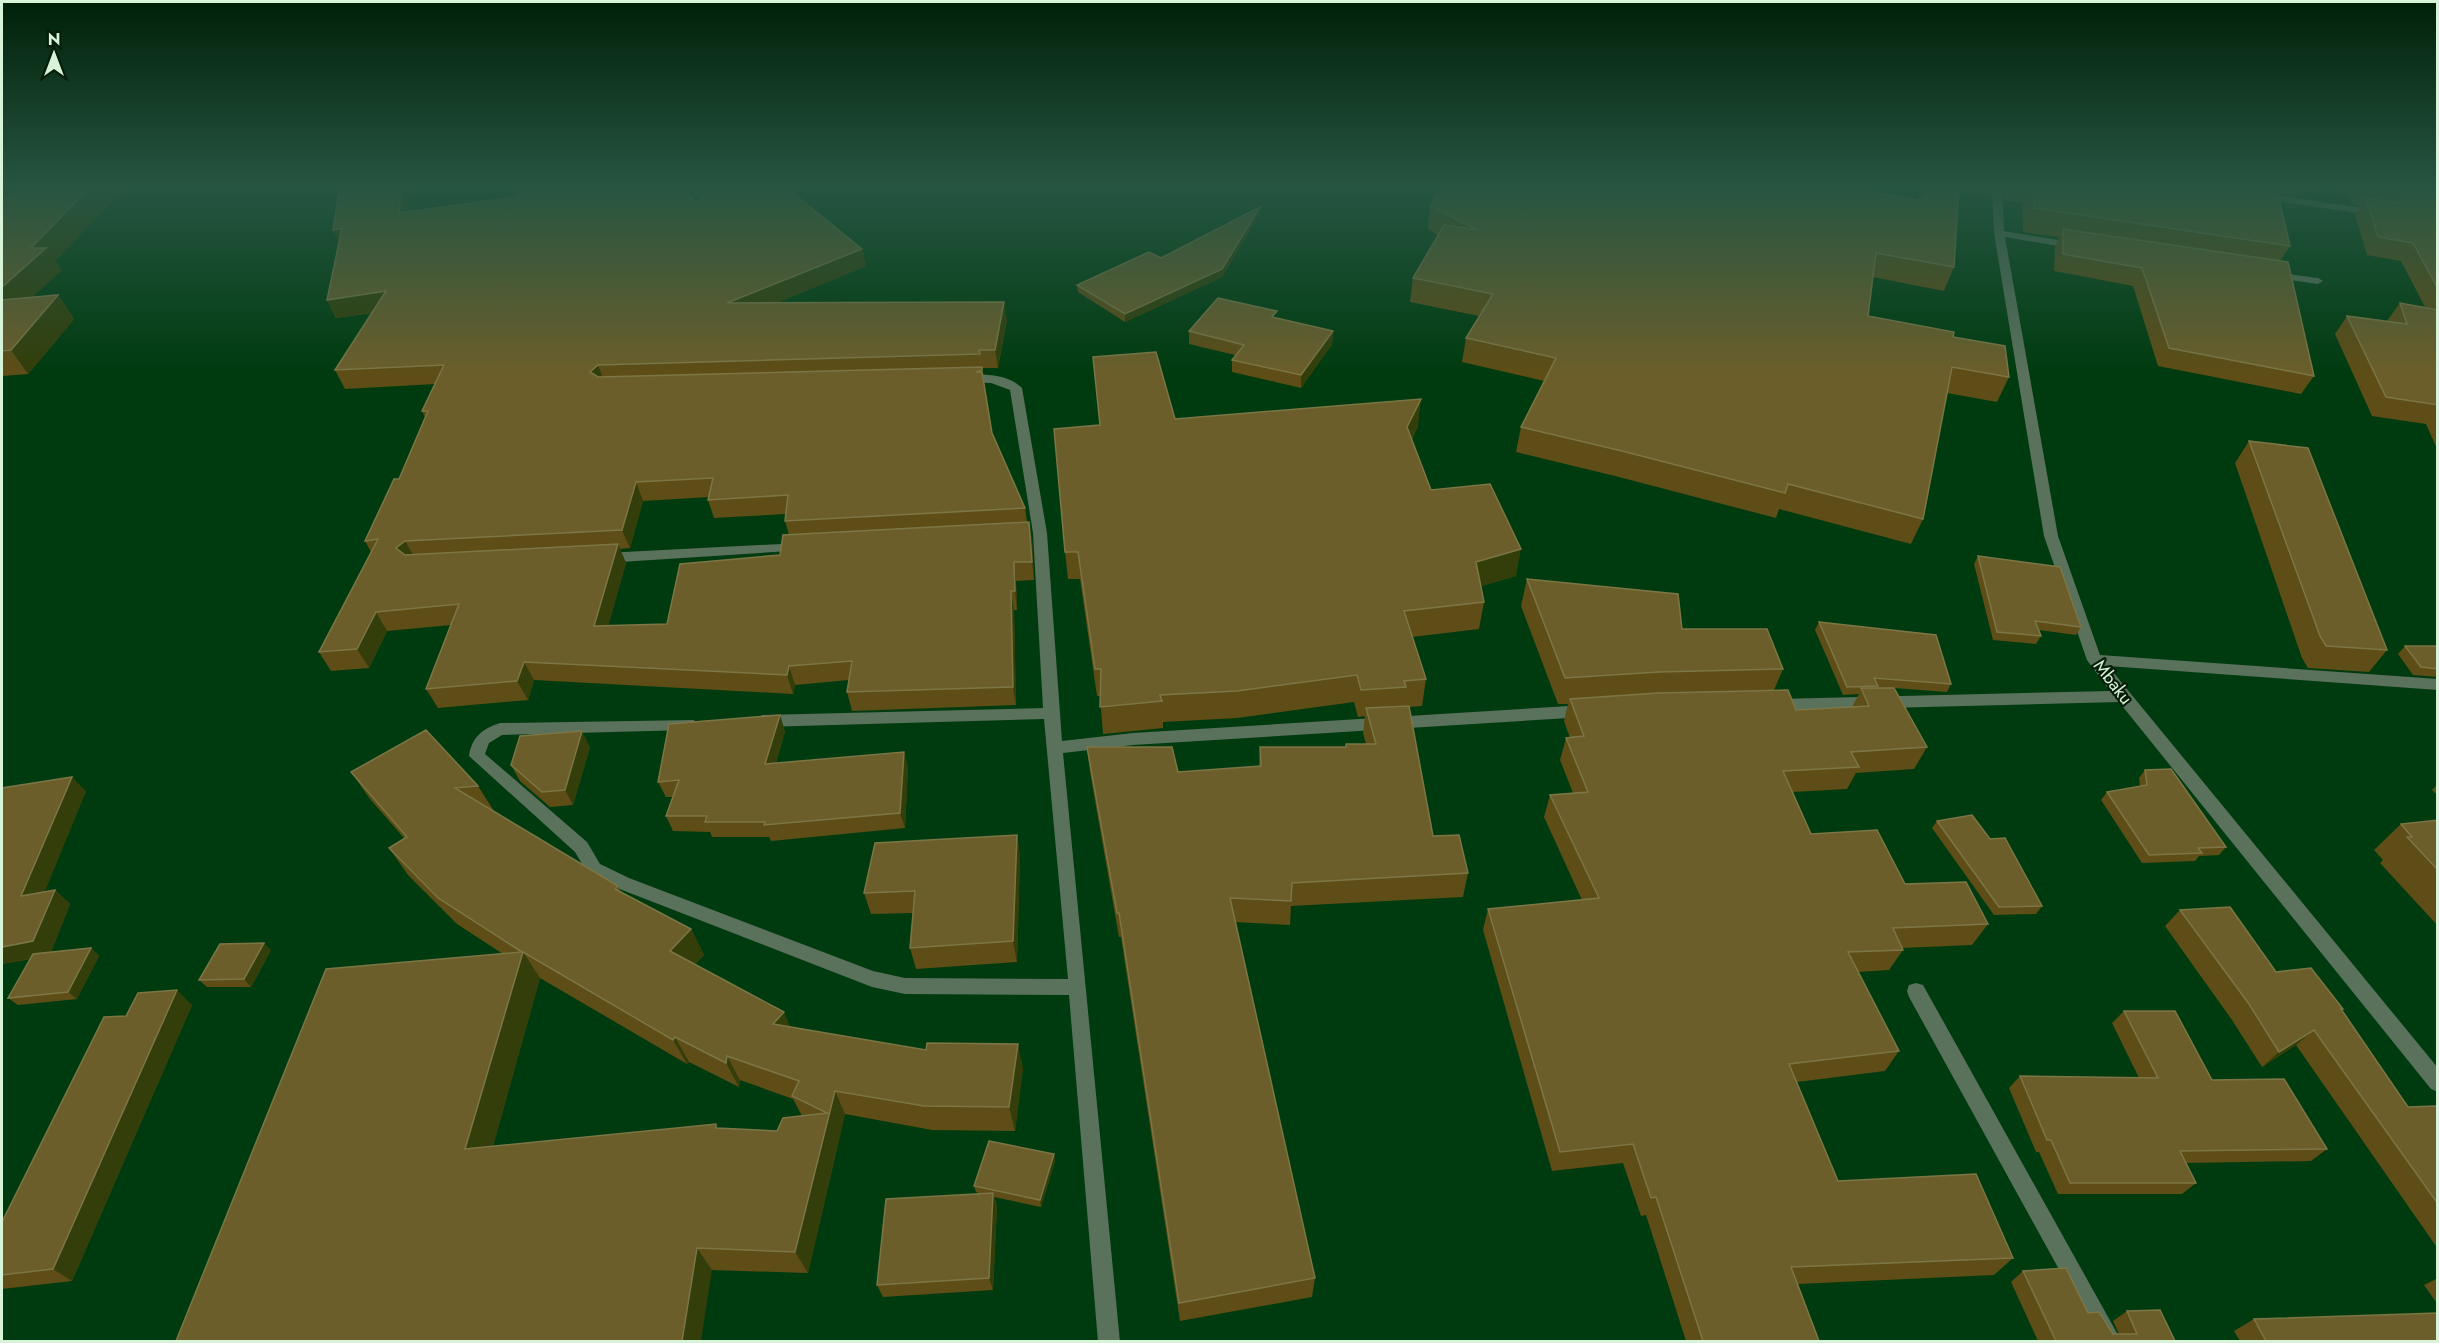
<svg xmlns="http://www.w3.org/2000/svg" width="2439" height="1343" font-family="Jost,sans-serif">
	<rect width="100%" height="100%" fill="#003b0f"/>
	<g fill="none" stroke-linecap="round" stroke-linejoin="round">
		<g fill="#5a715c" fill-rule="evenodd">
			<polygon points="1992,185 2002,185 2004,231 2076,243 2081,246 2076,249 2005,237 2058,536 2100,655 2438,679 2438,690 2108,666 2438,1068 2438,1092 2431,1089 2119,702 1773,711 1768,709 1765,705 1768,701 1773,699 2110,691 2087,660 2044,536 1994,233"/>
			<polygon points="2261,193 2377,210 2382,213 2377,216 2257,198 2257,194"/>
			<polygon points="2272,272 2318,278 2323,281 2318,284 2268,277 2267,275"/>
			<path d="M963 375C982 374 1007 373 1022 388L1047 533 1062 741 1133 733 1585 705 1590 707 1593 711 1590 715 1585 717 1133 745 1063 753 1120 1342H1098L1069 995 905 994 872 987 617 888 588 874 575 852 469 756C472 737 482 729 500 723L694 720 696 724 694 728 688 730 502 735 489 743 485 754 587 842 600 864 629 878 873 971 905 978 1068 979 1044 719 763 727 758 725 755 721 758 717 763 715 1043 708 1033 533 1010 390 991 383 959 382 957 379Z"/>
			<polygon points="800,543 807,547 805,550 605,563 598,558 605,553"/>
			<polygon points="1916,983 1923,985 2122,1342 2099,1342 1909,997 1907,991 1909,985"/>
		</g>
	</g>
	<g fill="#5e4d16" fill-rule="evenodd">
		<polygon points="2,185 127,185 55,261 62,270 32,297 58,295 74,319 28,374 2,376"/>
		<path d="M410 185 408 212 518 197 510 186 680 185 695 201H701L686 185H808L791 192 862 249 866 266 776 303 1007 320 998 368H982L992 433 1025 508 1027 522 1032 540 1034 580 1016 581 1017 610H1014L1016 705 852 711 847 692 849 680 795 685 793 694 534 680 528 700 438 708 426 689 451 625 387 631 369 668 331 671 319 652 371 552 365 541 399 479 425 417 422 411 435 384 345 389 335 370 372 313 336 318 327 300 339 241 333 230ZM709 497 708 500 714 518 786 514 785 521 789 535 780 555 667 624 608 626 626 563 620 549 630 548 643 501Z"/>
		<polygon points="1920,185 1995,185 1990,196 1960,190 1959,193 1954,267 1944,291 1873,277 1868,316 1953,337 2009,377 1997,402 1947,393 1923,519 1911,544 1779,509 1776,518 1615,476 1516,452 1521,427 1544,381 1462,362 1466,338 1479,316 1410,302 1413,278 1438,235 1428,229 1430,206 1499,190 1918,200"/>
		<polygon points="2004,185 2325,185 2294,195 2278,193 2290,246 2280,261 2314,376 2301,394 2158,366 2133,286 2054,271 2055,247 2059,237 2023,232 2022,203 2005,200"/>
		<polygon points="2345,185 2438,185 2438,451 2426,424 2372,416 2335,334 2347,316 2387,321 2400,303 2425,307 2401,261 2367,255 2355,215 2361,206 2351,204"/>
		<polygon points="1260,214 1222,277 1125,322 1078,292 1077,285 1161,258"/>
		<polygon points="1276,318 1333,331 1332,344 1301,388 1232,372 1232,360 1235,355 1189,344 1189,331"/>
		<polygon points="1093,357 1175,419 1418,426 1412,439 1431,490 1516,576 1481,586 1484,602 1479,629 1412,637 1426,679 1422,706 1409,707 1433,836 1468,873 1463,897 1291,906 1290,925 1235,922 1315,1278 1312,1297 1180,1321 1121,937 1119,937 1090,772 1087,747 1178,772 1259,766 1260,747 1346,747 1346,744 1366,744 1363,733 1365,716 1358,717 1354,702 1237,718 1163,722 1163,728 1103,734 1100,696 1097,696 1080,579 1068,579 1065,552 1100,425"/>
		<polygon points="2249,441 2387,650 2369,672 2308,668 2302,658 2235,463"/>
		<polygon points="1978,556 2081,627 2076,635 2039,630 2041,636 2036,644 1993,640 1974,564"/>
		<polygon points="1527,579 1682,629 1783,669 1774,690 1796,710 1852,707 1859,694 1843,695 1815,630 1819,622 1951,684 1947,692 1894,688 1927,747 1914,769 1856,773 1847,789 1792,792 1811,834 1905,884 1988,924 1972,945 1902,948 1903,950 1889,970 1858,972 1899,1051 1885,1071 1797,1082 1838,1181 2013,1258 1994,1275 1798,1284 1819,1341 1686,1341 1646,1215 1641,1216 1623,1163 1552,1171 1483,930 1488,909 1582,900 1544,817 1550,795 1573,793 1560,760 1566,738 1570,738 1564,721 1568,704 1558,704 1521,606"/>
		<polygon points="2405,646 2438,646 2438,677 2413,675 2398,654"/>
		<polygon points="785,731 776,763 908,767 905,828 771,841 769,837 712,837 710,832 673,831 666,816 673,797 666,797 658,782"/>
		<polygon points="590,747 573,805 550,807 520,781 511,765"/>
		<polygon points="2145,770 2226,847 2219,855 2199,856 2195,861 2142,863 2101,800 2107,792 2140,786 2139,778"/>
		<path d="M351 772 478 786 494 811 618 886 621 892 691 929 704 955 695 964 791 1027 1023 1068 1015 1131 932 1130 845 1114 808 1273 712 1270 176 1341 503 954 457 924 408 875 389 848 404 838 370 799ZM540 978 687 1064 689 1062 739 1087 740 1080 793 1099 802 1116 777 1131 719 1128 493 1146Z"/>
		<polygon points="2438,784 2438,796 2432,790"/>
		<polygon points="2,788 86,791 44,892 55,890 70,904 51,952 91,948 99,956 77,999 18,1005 8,998 31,959 2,964"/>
		<polygon points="2438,820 2438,926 2380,863 2383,860 2374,850 2401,824"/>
		<polygon points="1937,821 2042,906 2036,914 1994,915 1932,828"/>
		<polygon points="1017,835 1020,857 1017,962 916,969 910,948 913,913 871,914 864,893"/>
		<polygon points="2180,910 2276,972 2343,1009 2341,1010 2408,1107 2438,1108 2438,1249 2296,1045 2262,1067 2232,1020 2165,926"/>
		<polygon points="271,950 251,987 207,987 199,980"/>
		<polygon points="192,1005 72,1281 2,1289 2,1222 126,1016"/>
		<polygon points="2124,1011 2212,1080 2327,1149 2311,1161 2186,1163 2196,1183 2182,1194 2058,1194 2039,1152 2036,1152 2009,1088 2020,1076 2139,1078 2112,1023"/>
		<polygon points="1054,1154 1055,1161 1041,1207 994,1197 997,1206 993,1290 883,1297 877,1285 981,1194 976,1192 974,1186"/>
		<polygon points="2023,1271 2088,1313 2113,1334 2119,1334 2113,1321 2127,1311 2175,1341 2038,1341 2011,1282"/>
		<polygon points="2438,1278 2438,1305 2424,1285"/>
		<polygon points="2254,1319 2438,1341 2240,1341 2234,1331"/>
	</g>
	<g fill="#333e0a">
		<polygon points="3,185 11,185 23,203 2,220 2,186"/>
		<polygon points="92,185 127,185 55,261 62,270 3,324 2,322 2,287 31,248"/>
		<polygon points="401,185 410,185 407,231 399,213"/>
		<polygon points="776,185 808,185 779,196"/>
		<polygon points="2274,185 2281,185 2271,203"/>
		<polygon points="2300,185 2325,185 2294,195"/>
		<polygon points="1260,207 1260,214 1222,277 1125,322 1125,314"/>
		<polygon points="342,228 342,247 333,230"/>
		<polygon points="862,249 866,266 732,321 727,303"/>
		<polygon points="386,291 394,309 336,318 327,300"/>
		<polygon points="58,295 74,319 28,374 11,350"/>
		<polygon points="1004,302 1007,320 998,368 995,350"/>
		<polygon points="1333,331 1332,344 1301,388 1301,375"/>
		<polygon points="598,365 605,383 590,372"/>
		<polygon points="1421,399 1418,426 1404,454 1407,427"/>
		<polygon points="636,482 643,501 630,548 622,530"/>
		<polygon points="1029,522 1032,540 1034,580 1032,562"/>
		<polygon points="405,541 416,560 407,567 396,548"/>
		<polygon points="618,544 626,563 603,645 594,626"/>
		<polygon points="1521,549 1516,576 1471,589 1476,562"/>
		<polygon points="1014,562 1016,581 1017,610 1015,591"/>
		<polygon points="1011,591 1014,610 1016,705 1013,687"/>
		<polygon points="376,612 387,631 369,668 357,649"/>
		<polygon points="524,662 534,680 528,700 517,681"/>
		<polygon points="789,666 795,685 793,694 787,675"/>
		<polygon points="780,715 785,731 771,779 765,764"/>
		<polygon points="582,731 590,747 573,805 565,790"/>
		<polygon points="904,752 908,767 905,828 900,813"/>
		<polygon points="72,777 86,791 37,911 21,896"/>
		<polygon points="1017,835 1020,857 1017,962 1013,941"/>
		<polygon points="55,890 70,904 50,955 2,964 2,947"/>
		<polygon points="691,929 704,955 684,977 670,951"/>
		<polygon points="264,943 271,950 251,987 244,979"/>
		<polygon points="91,948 99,956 77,999 68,992"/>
		<polygon points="523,952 540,978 486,1171 465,1149"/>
		<polygon points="177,990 192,1005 72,1281 53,1269"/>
		<polygon points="784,1012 795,1037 773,1024"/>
		<polygon points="2314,1030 2296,1045 2262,1067 2279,1052"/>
		<polygon points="675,1037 689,1062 687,1064 673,1040"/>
		<polygon points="1018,1044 1023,1068 1015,1131 1009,1107"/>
		<polygon points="727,1056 740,1080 739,1087 726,1063"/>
		<polygon points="835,1091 845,1114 808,1273 795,1252"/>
		<polygon points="1054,1154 1055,1161 1041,1207 1040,1200"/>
		<polygon points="993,1193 997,1206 993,1290 989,1278"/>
		<polygon points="697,1248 712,1270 701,1341 682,1341"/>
	</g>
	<g fill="#6b5e2b" stroke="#7c7646" stroke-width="1.5" fill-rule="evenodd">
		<polygon points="20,185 92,185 31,248 46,248 2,287 2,202 20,187"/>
		<polygon points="340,185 401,185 399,213 523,196 515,185 680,185 695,201 707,201 707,195 698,185 783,185 862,249 727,303 1004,302 995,350 979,350 980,354 598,365 590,372 598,377 982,367 982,370 976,372 982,372 992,433 1025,508 785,521 788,495 708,500 713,478 636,482 622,530 405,541 396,548 405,555 618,544 594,626 667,624 680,564 780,555 783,535 1029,522 1032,562 1014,562 1015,591 1011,591 1013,687 847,692 852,661 789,666 787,675 524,662 517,681 426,689 459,604 376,612 357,649 319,652 378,539 365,541 394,479 399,479 428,411 422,411 444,365 335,370 386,291 327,300 342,228 333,230"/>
		<polygon points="1442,185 1471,185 1499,190 1501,185 1831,185 1925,201 1927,185 1959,185 1954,267 1876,253 1868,316 1954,332 1953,337 2005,346 2009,377 1952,367 1923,519 1788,484 1785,493 1622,451 1521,427 1556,358 1466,338 1493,294 1413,278 1444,225 1478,230 1430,206"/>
		<polygon points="2033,185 2276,185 2290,246 2034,208"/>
		<polygon points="2362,185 2438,185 2438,289 2413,243 2378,237 2366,198 2398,203 2406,197 2399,193 2362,187"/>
		<polygon points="1260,207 1222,269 1125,314 1077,285 1149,252 1161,258"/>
		<polygon points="2063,229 2288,262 2314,376 2169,348 2142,268 2063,254"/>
		<polygon points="58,295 11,350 2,351 2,300"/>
		<polygon points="1218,298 1277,311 1272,317 1333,331 1301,375 1232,360 1244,345 1189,331"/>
		<polygon points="2400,303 2438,310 2438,405 2386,397 2347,316 2407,324"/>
		<polygon points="1156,352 1175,419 1421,399 1407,427 1431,490 1490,484 1521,549 1476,562 1484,602 1404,611 1426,679 1404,681 1406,687 1361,690 1357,675 1237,691 1160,695 1162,701 1100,707 1101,669 1095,669 1078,552 1065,552 1054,429 1100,425 1093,357"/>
		<polygon points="2249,441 2308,448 2387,650 2326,646 2320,636"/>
		<polygon points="1978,556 2060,567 2081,627 2035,621 2041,636 1997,632"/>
		<polygon points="1527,579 1678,594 1682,629 1767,629 1783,669 1659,672 1565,678"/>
		<polygon points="1819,622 1936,635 1951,684 1874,678 1878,686 1847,687"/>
		<polygon points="2405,646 2438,646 2438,669 2421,667"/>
		<polygon points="1861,688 1894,688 1927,747 1851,752 1859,767 1783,771 1811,834 1877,830 1905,884 1966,882 1988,924 1893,928 1903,950 1848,952 1899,1051 1789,1064 1838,1181 1976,1174 2013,1258 1791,1267 1819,1341 1703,1341 1656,1197 1651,1198 1633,1144 1560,1152 1488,909 1599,898 1550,795 1588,792 1566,738 1584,736 1570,699 1658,693 1788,690 1796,710 1869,706"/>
		<polygon points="1409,706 1433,836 1459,835 1468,873 1292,883 1291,901 1230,898 1315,1278 1179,1303 1119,913 1117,913 1087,747 1172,747 1178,772 1261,766 1260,747 1346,747 1346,744 1376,744 1366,708"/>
		<polygon points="780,715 765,764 904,752 900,813 764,825 765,822 705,822 707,816 666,816 679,780 658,782 669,724"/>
		<path d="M426 730 478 786 455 788 618 886 615 889 691 929 670 951 784 1012 773 1024 926 1050 927 1043 1018 1044 1009 1107 924 1106 835 1091 795 1252 697 1248 682 1341H176L326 969 522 952 438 898 389 848 407 837 351 772ZM523 952 673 1040 675 1037 726 1063 727 1056 799 1081 792 1096 827 1113 783 1118 777 1131 716 1128V1124L465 1149Z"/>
		<polygon points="582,731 565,790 542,792 511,765 520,736"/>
		<polygon points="2171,769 2226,847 2198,848 2202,853 2149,855 2107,792 2147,785 2145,770"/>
		<polygon points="72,777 21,896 55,890 33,941 2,947 2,788"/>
		<polygon points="1972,815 1990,839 2005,838 2042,906 1999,907 1937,821"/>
		<polygon points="2438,820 2438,870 2407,837 2412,837 2401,824"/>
		<polygon points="1017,835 1013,941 910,948 915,891 864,893 875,843"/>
		<polygon points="2230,907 2276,972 2311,968 2343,1009 2341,1009 2408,1107 2436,1106 2438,1108 2438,1204 2314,1030 2279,1052 2249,1004 2180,910"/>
		<polygon points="264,943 244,979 199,980 220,944"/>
		<polygon points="91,948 68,992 8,998 33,954"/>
		<polygon points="177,990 53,1269 2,1275 2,1222 104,1017 126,1016 138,993"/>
		<polygon points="2124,1011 2175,1011 2212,1080 2284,1079 2327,1149 2180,1151 2196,1183 2070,1183 2051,1140 2047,1140 2020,1076 2158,1078"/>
		<polygon points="989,1141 1054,1154 1040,1200 974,1186"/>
		<polygon points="993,1193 989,1278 877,1285 886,1199"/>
		<polygon points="2066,1268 2088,1313 2099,1312 2113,1334 2137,1334 2127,1311 2160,1310 2175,1341 2056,1341 2023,1271"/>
		<polygon points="2438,1313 2438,1341 2266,1341 2254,1319"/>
	</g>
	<linearGradient id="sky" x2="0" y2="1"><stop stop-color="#002008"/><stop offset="0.5" stop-color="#265542"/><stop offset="1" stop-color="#265542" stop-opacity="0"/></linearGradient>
	<rect width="2439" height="373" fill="url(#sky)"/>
	<g text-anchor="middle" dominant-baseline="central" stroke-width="4.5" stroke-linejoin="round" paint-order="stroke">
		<g font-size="18" fill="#d7f3d8" stroke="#071d0a">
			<text transform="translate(2113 682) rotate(52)">Mbaku</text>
		</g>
	</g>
	<rect width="2439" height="1343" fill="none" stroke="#d7f3d8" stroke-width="6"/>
	<g transform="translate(54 54)" stroke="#071d0a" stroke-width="4.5" paint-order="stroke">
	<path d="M0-4.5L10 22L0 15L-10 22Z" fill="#d7f3d8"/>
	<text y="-9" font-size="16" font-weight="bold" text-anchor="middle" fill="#d7f3d8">N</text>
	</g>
</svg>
